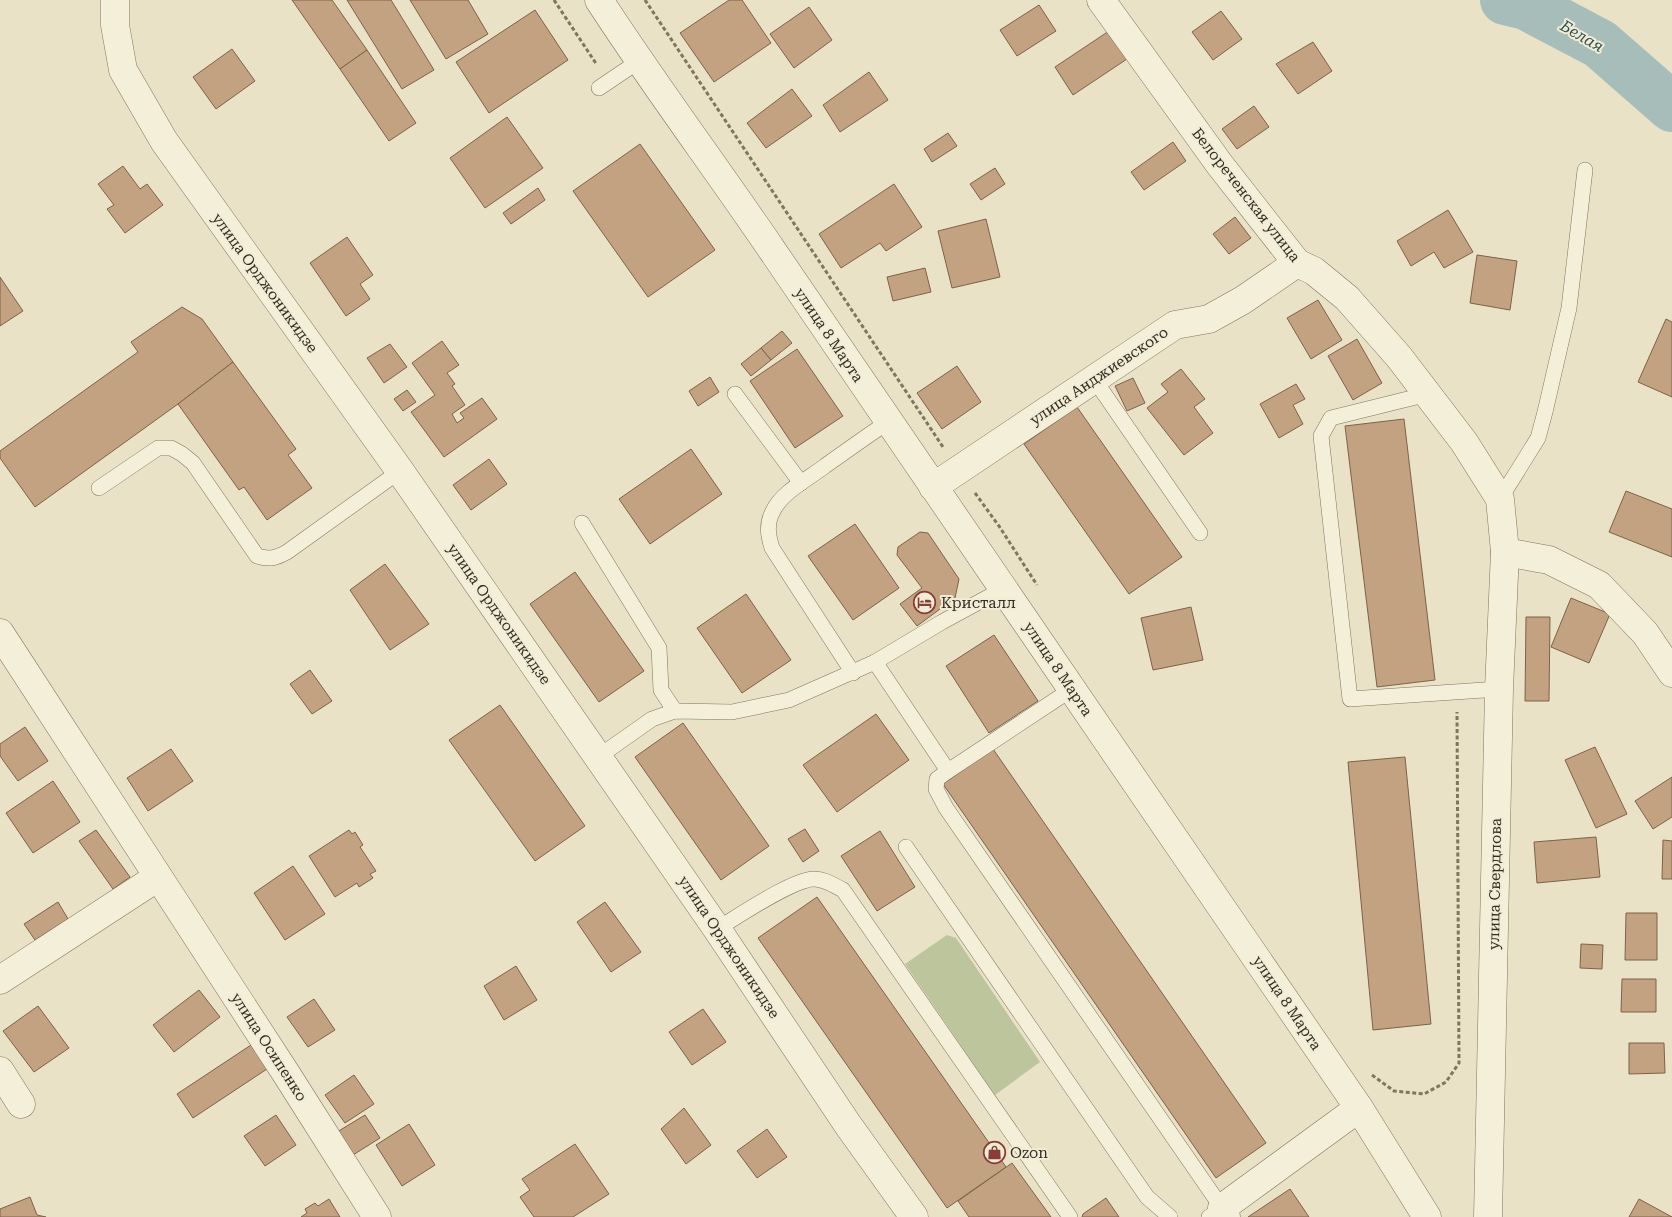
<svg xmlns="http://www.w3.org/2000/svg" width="1672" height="1217" font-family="'Roboto Serif',serif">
	<rect width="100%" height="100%" fill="#e9e2c6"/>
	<polygon fill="#bcc59c" points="947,935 956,938 1040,1062 995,1095 905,964"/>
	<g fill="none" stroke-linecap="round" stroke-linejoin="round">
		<polyline stroke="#a7bdb9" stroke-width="50" points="1505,0 1526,5 1600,44 1672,107"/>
	</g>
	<g fill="#c2a281" stroke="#7e6247">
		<polygon points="292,0 332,0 367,50 340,69"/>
		<polygon points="347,0 391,0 434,70 402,89"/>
		<polygon points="410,0 468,0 488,34 446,59"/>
		<polygon points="729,0 742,0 771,43 714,82 680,33"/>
		<polygon points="1039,5 1056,31 1017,56 1000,30"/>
		<polygon points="809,7 832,40 794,68 770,34"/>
		<polygon points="535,10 568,60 489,113 456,62"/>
		<polygon points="1221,11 1242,39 1213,60 1192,32"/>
		<polygon points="1109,31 1127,59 1073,95 1055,67"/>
		<polygon points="1313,42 1332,71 1298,94 1276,64"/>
		<polygon points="232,49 255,81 216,109 193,77"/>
		<polygon points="367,50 416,123 389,141 340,69"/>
		<polygon points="869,72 888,100 840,132 823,105"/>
		<polygon points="792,89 812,116 766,148 747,123"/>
		<polygon points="1254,106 1269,127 1237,149 1222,129"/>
		<polygon points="507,117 543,168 485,208 450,158"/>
		<polygon points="948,133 957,146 932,162 924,149"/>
		<polygon points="1173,142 1186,161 1144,190 1131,172"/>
		<polygon points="640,144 715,250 648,297 573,191"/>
		<polygon points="123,166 140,189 147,184 163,205 125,233 107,209 114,205 98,184"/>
		<polygon points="995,168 1005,184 981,200 970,184"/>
		<polygon points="894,184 922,227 886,251 880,243 841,268 819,234"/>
		<polygon points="538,188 545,200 511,224 503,213"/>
		<polygon points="1448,210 1473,252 1444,268 1434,252 1411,266 1397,241"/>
		<polygon points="1235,217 1251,238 1229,254 1213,234"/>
		<polygon points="986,219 1000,277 952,288 938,231"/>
		<polygon points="347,237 373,275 360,284 370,299 346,316 310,263"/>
		<polygon points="1477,255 1517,261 1510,310 1470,303"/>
		<polygon points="925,268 931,292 893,301 887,277"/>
		<polygon points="0,277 23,311 0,326"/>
		<polygon points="1318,300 1342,340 1311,359 1287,318"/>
		<polygon points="182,307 202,319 233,362 178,404 35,507 0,458 0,451 138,352 131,342"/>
		<polygon points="1666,319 1672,322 1672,397 1638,382"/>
		<polygon points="782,331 792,343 771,360 761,348"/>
		<polygon points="1357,339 1382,383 1353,400 1328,356"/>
		<polygon points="442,341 459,365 447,373 455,384 452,386 465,405 452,414 457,423 464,418 460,413 482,398 497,419 444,457 411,412 435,395 412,363"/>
		<polygon points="390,344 407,367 384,383 367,358"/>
		<polygon points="761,348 771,360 751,376 741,364"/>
		<polygon points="797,349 843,416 795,448 750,381"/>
		<polygon points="233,362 296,449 288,455 312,488 267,520 244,487 239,490 178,404"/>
		<polygon points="957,366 981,402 942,429 917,393"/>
		<polygon points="1181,369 1205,399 1194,407 1213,433 1184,455 1147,408 1168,392 1161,384"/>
		<polygon points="710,377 719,392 698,406 689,391"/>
		<polygon points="1133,378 1145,403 1127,411 1115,386"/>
		<polygon points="1296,384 1305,399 1293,405 1303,424 1279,438 1260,404"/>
		<polygon points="407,390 416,402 403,411 394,399"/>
		<polygon points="1077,407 1182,557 1129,594 1024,444"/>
		<polygon points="1404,419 1435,680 1377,687 1345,426"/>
		<polygon points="691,449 722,494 650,544 619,499"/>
		<polygon points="489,459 507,484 471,510 453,485"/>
		<polygon points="1626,491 1672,509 1672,557 1609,532"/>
		<polygon points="855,524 899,588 853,620 808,556"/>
		<polygon points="920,532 928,533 959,579 955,598 917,626 900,604 922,588 897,555 898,547"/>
		<polygon points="385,564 429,624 390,650 350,590"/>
		<polygon points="575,572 644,671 599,702 530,604"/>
		<polygon points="746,594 791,660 742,693 697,628"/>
		<polygon points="1571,598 1610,614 1589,663 1551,647"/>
		<polygon points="1191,607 1203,660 1153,670 1141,618"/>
		<polygon points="1526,617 1550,617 1549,701 1525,701"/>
		<polygon points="994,635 1038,701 989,733 946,666"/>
		<polygon points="310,670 332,701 312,714 290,684"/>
		<polygon points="500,705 585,826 535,861 449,740"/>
		<polygon points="876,714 909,760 837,812 803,765"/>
		<polygon points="683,723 769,846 721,880 635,757"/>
		<polygon points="25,727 48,761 18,781 0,756 0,744"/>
		<polygon points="1595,747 1627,814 1596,828 1565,760"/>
		<polygon points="171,749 193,781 148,811 127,778"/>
		<polygon points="993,749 1266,1143 1216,1178 943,784"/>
		<polygon points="1405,757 1431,1024 1373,1030 1348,762"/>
		<polygon points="1672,777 1672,817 1653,829 1635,801"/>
		<polygon points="53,781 80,822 33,853 6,813"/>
		<polygon points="805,829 819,851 803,862 788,839"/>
		<polygon points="96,830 130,877 113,889 79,841"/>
		<polygon points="349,830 352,834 355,832 363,845 360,847 376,871 370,874 373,878 359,887 357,883 335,897 309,856"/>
		<polygon points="880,831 915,887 877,911 841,856"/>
		<polygon points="1596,837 1600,877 1537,883 1534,842"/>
		<polygon points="1663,840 1672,841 1672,879 1662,879"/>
		<polygon points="293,866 325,914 285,940 254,893"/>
		<polygon points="817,897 1006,1167 947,1208 758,938"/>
		<polygon points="58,902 68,919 35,940 24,924"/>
		<polygon points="605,902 641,952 611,972 577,922"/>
		<polygon points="1626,913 1657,913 1657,960 1625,960"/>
		<polygon points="1581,944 1603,945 1602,969 1580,968"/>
		<polygon points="516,966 537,1000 504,1020 484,986"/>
		<polygon points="1622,979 1656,979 1656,1012 1621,1012"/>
		<polygon points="199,990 220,1017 174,1052 153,1025"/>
		<polygon points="314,999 335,1030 308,1047 287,1017"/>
		<polygon points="38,1006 69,1048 34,1072 3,1031"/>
		<polygon points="703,1009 726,1042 692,1065 669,1032"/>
		<polygon points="1629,1043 1664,1043 1665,1073 1629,1074"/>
		<polygon points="251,1045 267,1069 193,1118 177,1094"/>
		<polygon points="354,1075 374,1104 345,1123 325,1095"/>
		<polygon points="684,1108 711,1145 686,1164 661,1129"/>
		<polygon points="276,1115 296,1145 265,1166 244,1136"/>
		<polygon points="365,1115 380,1138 353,1155 337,1132"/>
		<polygon points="409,1124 435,1165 402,1186 376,1145"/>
		<polygon points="767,1129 787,1157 757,1178 737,1151"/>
		<polygon points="575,1144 609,1194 573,1217 534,1217 520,1197 530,1190 522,1179"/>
		<polygon points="1012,1163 1051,1217 969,1217 958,1201"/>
		<polygon points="1290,1189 1309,1217 1248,1217"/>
		<polygon points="30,1197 37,1215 46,1217 0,1217 0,1209"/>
		<polygon points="1106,1198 1119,1217 1082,1217 1083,1214"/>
		<polygon points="329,1199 340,1217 301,1217 307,1213 305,1209 315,1203 318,1206"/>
		<polygon points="1639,1199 1672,1217 1629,1217"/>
	</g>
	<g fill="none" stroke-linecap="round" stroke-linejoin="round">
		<defs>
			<g id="service">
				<polyline points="599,88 639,61"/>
				<polyline points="1094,379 1200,533"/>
				<polyline points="735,394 801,483"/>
				<polyline points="1428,394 1331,418 1321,436 1350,699 1499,689"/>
				<path d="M99 488 158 448H171L182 454 193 463 257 556C270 560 276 558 287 552L400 471"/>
				<polyline points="1500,499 1538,438 1545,412 1569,308 1585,170"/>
				<polyline points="582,523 659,648 661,690 675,711"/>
				<polyline points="875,662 948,771 937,779 936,789 946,808 1222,1208 1209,1217"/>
				<path d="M853 673 772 548C768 535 766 524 773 511 782 492 808 479 825 466 846 451 867 436 888 422"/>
				<polyline points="598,757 652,719 675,711 732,712 789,700 875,662 942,622 1003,589"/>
				<polyline points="948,771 1072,689"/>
				<polyline points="906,847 1147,1197 1170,1217"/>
				<path d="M717 929C737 917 793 879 814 879 825 879 833 885 843 890L1070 1217"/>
			</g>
			<g id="minor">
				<polyline points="115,0 115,25 123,70 164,141 400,471 717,929 848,1125 914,1217"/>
				<path d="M599 0C654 85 715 166 772 250 967 537 1163 822 1359 1108L1427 1217"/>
				<polyline points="1101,0 1220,165 1297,263 1314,271 1347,298 1399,357 1464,442 1500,499 1505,552 1499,689 1488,1217"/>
				<polyline points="933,487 1175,325 1209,319 1243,300 1297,263"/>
				<polyline points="1505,552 1549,560 1599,585 1645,633 1672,673"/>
				<polyline points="0,633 287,1075 377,1217"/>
				<polyline points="0,980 158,877"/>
				<polyline points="0,1071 21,1104"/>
				<polyline points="1226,1217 1222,1208 1359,1108"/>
			</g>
		</defs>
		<use href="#service" stroke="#82755e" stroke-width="16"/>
		<use href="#minor" stroke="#82755e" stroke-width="29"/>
		<g stroke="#82755e" stroke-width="3" stroke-dasharray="4 2.5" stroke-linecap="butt">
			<polyline points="554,0 597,65"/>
			<polyline points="645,0 943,447"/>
			<polyline points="975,493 999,526 1037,585"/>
			<polyline points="1372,1075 1394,1091 1424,1094 1446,1082 1459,1063 1457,712"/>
		</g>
		<use href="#service" stroke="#f4efd9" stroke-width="15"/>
		<use href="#minor" stroke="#f4efd9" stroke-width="28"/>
	</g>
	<defs>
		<symbol id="hotel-ring" viewBox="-11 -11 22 22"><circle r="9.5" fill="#f1ecd5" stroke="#893d36" stroke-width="1.5"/><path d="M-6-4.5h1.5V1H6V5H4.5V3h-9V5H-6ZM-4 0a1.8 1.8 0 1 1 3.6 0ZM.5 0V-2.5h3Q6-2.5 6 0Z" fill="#893d36"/></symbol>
		<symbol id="shop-ring" viewBox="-11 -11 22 22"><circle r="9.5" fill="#f1ecd5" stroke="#893d36" stroke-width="1.5"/><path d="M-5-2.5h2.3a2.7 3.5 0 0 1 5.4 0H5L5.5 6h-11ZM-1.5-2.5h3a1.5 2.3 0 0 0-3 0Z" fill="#893d36"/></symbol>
	</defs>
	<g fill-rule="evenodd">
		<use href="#hotel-ring" x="912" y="590" width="25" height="25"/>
		<use href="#shop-ring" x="982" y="1140" width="25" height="25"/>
	</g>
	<g text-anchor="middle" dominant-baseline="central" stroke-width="4" stroke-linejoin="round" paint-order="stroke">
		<g font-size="15" fill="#342c20" stroke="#f1ecd5">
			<text transform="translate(1246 195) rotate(52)">Белореченская улица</text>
			<text transform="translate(265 283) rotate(54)">улица Орджоникидзе</text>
			<text transform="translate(829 335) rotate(56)">улица 8 Марта</text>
			<text transform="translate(1099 376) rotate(-34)">улица Анджиевского</text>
			<text transform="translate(499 614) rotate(55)">улица Орджоникидзе</text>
			<text transform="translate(1058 669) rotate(56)">улица 8 Марта</text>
			<text transform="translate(1495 884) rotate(-89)">улица Свердлова</text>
			<text transform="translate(729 947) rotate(56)">улица Орджоникидзе</text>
			<text transform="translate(1287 1003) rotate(56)">улица 8 Марта</text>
			<text transform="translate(269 1047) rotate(57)">улица Осипенко</text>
		</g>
		<g font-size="15" fill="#342c20" stroke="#f1ecd5" text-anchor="start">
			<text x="941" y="603">Кристалл</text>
			<text x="1010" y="1153">Ozon</text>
		</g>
		<g font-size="16" font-style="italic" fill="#315152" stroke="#f1ecd5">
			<text transform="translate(1582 36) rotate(30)">Белая</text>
		</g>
	</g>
</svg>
